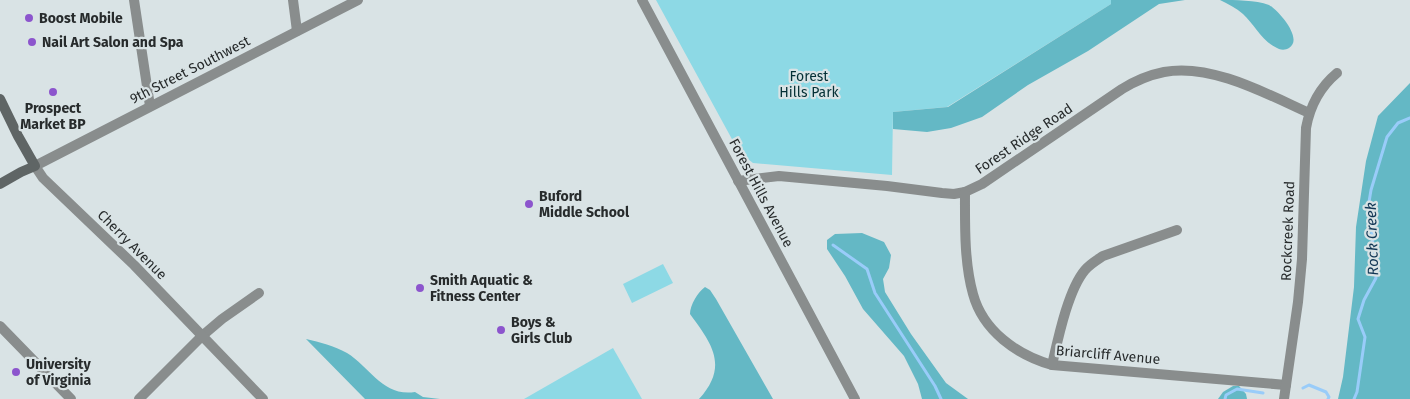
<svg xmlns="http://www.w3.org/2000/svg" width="1410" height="399" font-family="'Fira Sans',sans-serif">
	<rect width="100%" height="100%" fill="#d9e3e5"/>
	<g fill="#8dd9e5">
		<polygon points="656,0 1111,0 1111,4 947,107 893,112 892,175 753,163 739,152"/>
		<polygon points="663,264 673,283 632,303 623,284"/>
		<polygon points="613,348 642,399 524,399"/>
	</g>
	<g fill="#64b8c5">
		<polygon points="1111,0 1185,0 1159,4 1088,51 1028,85 982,117 951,128 927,132 893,129 893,112 948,107 1111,4"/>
		<path d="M1220 0C1236 0 1255 0 1269 5 1278 10 1304 39 1289 48 1286 50 1282 50 1279 49 1262 42 1255 25 1243 14 1236 8 1228 4 1220 0Z"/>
		<polygon points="1410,83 1410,399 1338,399 1343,377 1354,287 1356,227 1366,161 1378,116"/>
		<polygon points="862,233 884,242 891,255 889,268 883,279 885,292 911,334 946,383 968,399 922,399 918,384 904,356 863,309 845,276 827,249 827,240 835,234"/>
		<path d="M705 287 710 290 716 299 773 399H699C729 366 712 344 690 314 690 305 698 292 705 287Z"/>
		<path d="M306 339C320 342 334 346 347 353 370 367 383 397 415 392L423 397 440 399H365Z"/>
		<polygon points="1233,386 1239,386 1246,394 1247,399 1218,399 1223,392"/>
	</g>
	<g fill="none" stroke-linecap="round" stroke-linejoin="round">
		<g stroke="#99ccf9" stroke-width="3">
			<polyline points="833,245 867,269 875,293 935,386 941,399"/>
			<polyline points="1303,388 1309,385 1326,392 1329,397 1328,399"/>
			<polyline points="1225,399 1226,395 1237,389 1263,393"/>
			<polyline points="1354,399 1357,392 1365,337 1358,319 1364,300 1376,278 1369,202 1371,190 1387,137 1398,123 1410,118"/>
		</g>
		<g stroke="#898d8d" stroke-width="10">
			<polyline points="134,0 150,106"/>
			<polyline points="293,0 297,31"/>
			<polyline points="642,0 855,399"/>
			<path d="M738 181 779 176 887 186 942 193 954 194 965 192 982 184 1122 89C1135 81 1149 75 1164 72 1211 63 1267 94 1309 113"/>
			<path d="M965 192C965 224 964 262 973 294 983 331 1017 355 1052 365L1286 385"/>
			<polyline points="0,326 71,399"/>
			<path d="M1052 365C1058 339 1068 290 1085 270 1090 264 1097 260 1103 256L1177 230"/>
			<polyline points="139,399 202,336 222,319 259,293"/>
			<path d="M1284 399 1298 302 1302 259 1306 128C1310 106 1319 88 1337 73"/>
		</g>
		<polyline stroke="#898d8d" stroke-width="10" points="263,399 134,265 43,178 35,166 358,0"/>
		<polyline stroke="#5f6565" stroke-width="10" points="0,99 18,136 35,166 21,172 0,184"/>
	</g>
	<g fill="#8c55cd" stroke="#d9e3e5" stroke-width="2">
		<circle cx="29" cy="18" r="5"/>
		<circle cx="32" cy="42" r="5"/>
		<circle cx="53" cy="92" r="5"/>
		<circle cx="529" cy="204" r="5"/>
		<circle cx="420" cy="288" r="5"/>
		<circle cx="501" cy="330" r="5"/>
		<circle cx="16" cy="372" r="5"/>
	</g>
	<g text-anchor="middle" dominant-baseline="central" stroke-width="4.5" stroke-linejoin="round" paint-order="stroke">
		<g font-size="14" font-weight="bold" fill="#272b2c" stroke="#d9e3e5" text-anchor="start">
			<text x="39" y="18">Boost Mobile</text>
			<text x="42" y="42">Nail Art Salon and Spa</text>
			<text x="53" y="108" text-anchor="middle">Prospect<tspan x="53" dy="16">Market BP</tspan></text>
			<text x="539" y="196">Buford<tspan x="539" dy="16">Middle School</tspan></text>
			<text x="430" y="280">Smith Aquatic &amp;<tspan x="430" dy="16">Fitness Center</tspan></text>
			<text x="511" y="322">Boys &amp;<tspan x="511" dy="16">Girls Club</tspan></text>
			<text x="26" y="364">University<tspan x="26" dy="16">of Virginia</tspan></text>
		</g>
		<g font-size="14" fill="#272b2c" stroke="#d9e3e5">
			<text transform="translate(190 70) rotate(-27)">9th Street Southwest</text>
			<text transform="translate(1024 139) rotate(-34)">Forest Ridge Road</text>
			<text transform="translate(761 193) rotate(62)">Forest Hills Avenue</text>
			<text transform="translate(1288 231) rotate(-88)">Rockcreek Road</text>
			<text transform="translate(132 245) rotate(45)">Cherry Avenue</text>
			<text transform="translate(1108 355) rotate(5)">Briarcliff Avenue</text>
		</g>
		<g font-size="14" fill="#042f35" stroke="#d9e3e5">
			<text x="809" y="76">Forest<tspan x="809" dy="16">Hills Park</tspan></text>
		</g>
		<g font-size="15" font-style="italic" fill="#123755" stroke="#d9e3e5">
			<text transform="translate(1372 239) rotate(-92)">Rock Creek</text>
		</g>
	</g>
</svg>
